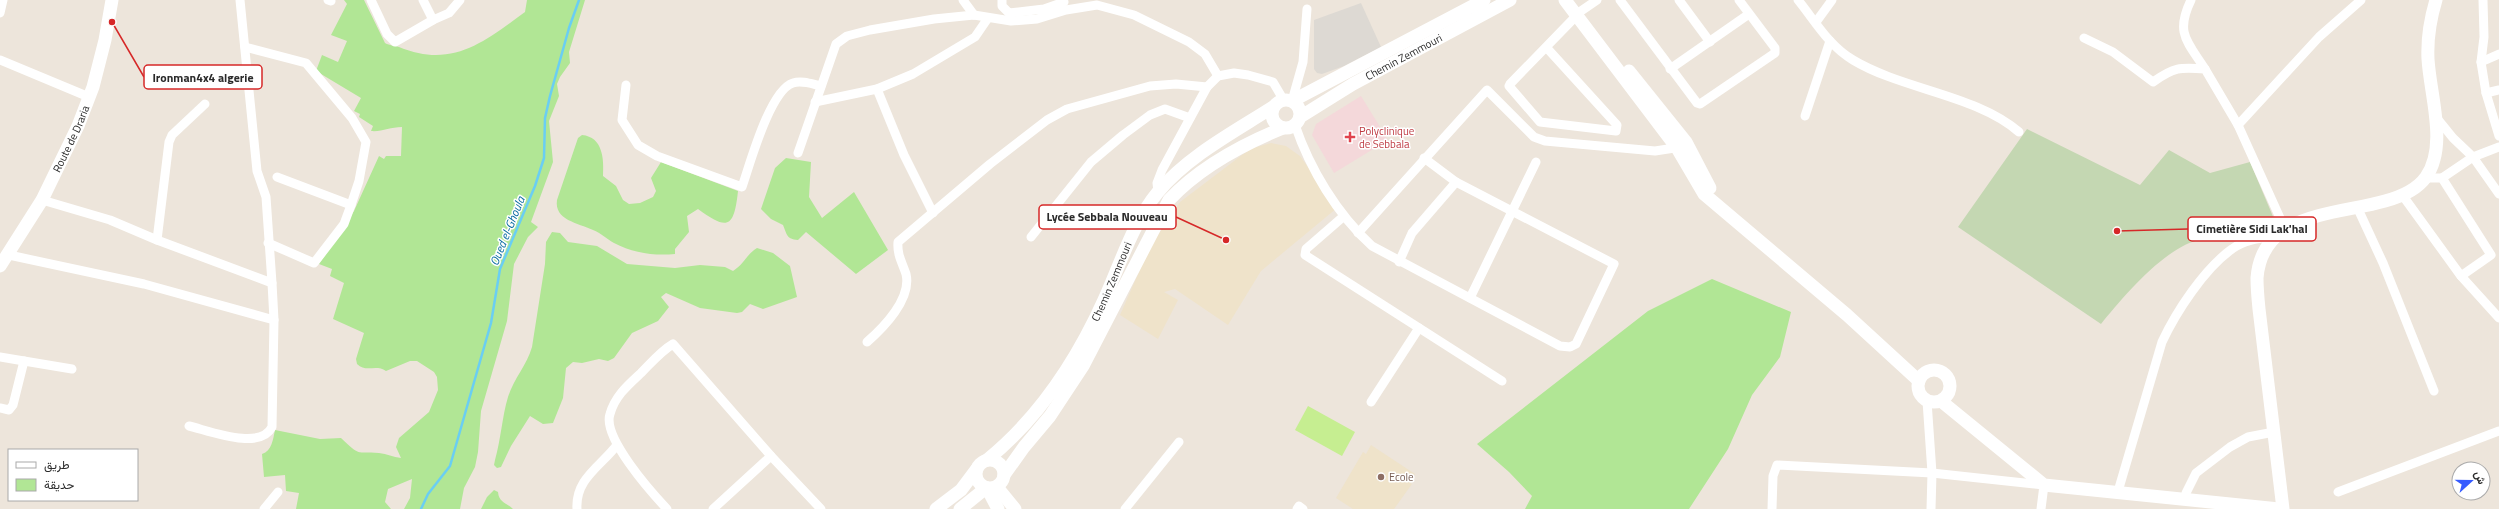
<svg xmlns="http://www.w3.org/2000/svg" width="2499" height="509" font-family="'Titillium Web',Vazirmatn,sans-serif">
	<rect width="100%" height="100%" fill="#ede5db"/>
	<g fill="#efe3ca">
		<polygon points="1271,143 1286,146 1300,156 1337,208 1261,271 1228,325 1175,289 1164,292 1178,300 1158,339 1120,315 1150,247 1180,202 1242,155 1253,148"/>
		<polygon points="1371,445 1415,474 1409,482 1412,484 1394,509 1353,509 1336,498 1363,452 1366,454"/>
	</g>
	<polygon fill="#f4d8da" points="1361,96 1388,140 1334,173 1312,135 1316,124"/>
	<g fill="#b1e695">
		<path d="M344 0H364L385 43C390 46 394 45 399 47 452 69 484 42 525 12L527 0H585L569 52 570 63 560 77 557 84 559 96 549 121 553 162 531 222 538 227 528 237 514 264 507 321 481 411 478 452 475 467 464 488 460 509H404L410 498 412 479 388 489 385 502 391 509H296L299 493 286 491 285 475 264 477 262 454C272 451 273 439 275 430L320 439 341 438C361 457 355 451 379 453 387 454 393 457 401 458L396 447 399 438 429 412 438 390 437 377 434 372 417 361H410L386 371C376 364 366 373 357 364L356 359 364 333 333 319 344 283 330 276 332 269 319 264 354 211 379 156 384 159 386 156H401L402 127C390 127 382 132 371 131L373 126 359 117 360 114 354 111 361 98 316 71 322 55 338 62 347 41 331 35 347 4Z"/>
		<path d="M582 135C603 137 604 159 603 176L616 186 623 200 629 204 640 203 653 197 656 191 651 178 661 162 738 191C734 228 728 231 698 209L687 216 689 232 675 249V254C654 256 633 253 614 243 607 239 601 233 593 230 578 223 554 220 557 200L578 138Z"/>
		<path d="M786 158 811 162 809 197 822 218 854 192 888 250 856 274 806 232 798 240C786 239 787 234 783 225L771 219 761 209 775 168Z"/>
		<path d="M552 232 560 233 568 242 597 246 627 264 675 268 700 265 725 267 733 271C744 264 747 254 757 248L773 253 790 266 797 297 763 309 750 304 742 312 737 313 700 308 666 293 661 297 669 307 658 321 632 333 614 358 608 361 599 359 582 363 573 362 566 368 563 398 553 423 543 424 530 416 511 446 501 467 497 468 494 465 495 460C501 439 502 417 508 397 514 378 527 365 532 347L545 264 546 242Z"/>
		<polygon points="1712,279 1791,312 1780,357 1752,395 1728,449 1689,509 1525,509 1532,496 1509,472 1477,444 1648,311"/>
		<path d="M494 490 498 492C499 503 506 502 513 509H481L487 497Z"/>
	</g>
	<path fill="#c4d7b2" d="M2027 129 2140 185 2169 150 2210 173 2250 162 2277 226C2264 236 2245 242 2228 241 2220 241 2212 238 2204 239 2168 243 2123 297 2101 324L1958 227Z"/>
	<polygon fill="#c6ee91" points="1308,406 1355,432 1342,456 1295,430"/>
	<polygon fill="#ddd9d3" points="1361,3 1381,47 1344,66 1322,74 1317,73 1314,69 1314,20"/>
	<g fill="none" stroke-linecap="round" stroke-linejoin="round">
		<polyline stroke="#6acef3" stroke-width="2.5" points="421,509 428,494 450,466 491,323 500,269 535,186 544,158 545,118 550,96 569,28 579,0"/>
		<g stroke="#fff" stroke-width="9">
			<polyline points="328,0 331,1"/>
			<polyline points="371,0 387,34 395,42 433,20"/>
			<polyline points="423,0 433,20 449,13 460,0"/>
			<polyline points="963,0 974,15"/>
			<polyline points="1002,0 1002,6 1009,13 1044,9 1064,2"/>
			<polyline points="1620,0 1697,103 1700,104 1775,53 1775,48 1739,0"/>
			<polyline points="1679,0 1710,42"/>
			<path d="M1798 0C1815 21 1829 46 1853 60 1903 90 1977 95 2019 132"/>
			<path d="M2191 0C2175 33 2187 41 2205 69"/>
			<polyline points="2483,0 2484,37 2481,62 2486,93 2499,136"/>
			<polyline points="0,13 3,0"/>
			<polyline points="1816,22 1832,0"/>
			<path d="M2084 38 2113 52 2153 82C2174 67 2180 67 2205 69L2238 125 2285 229"/>
			<polyline points="245,47 306,63 352,118 366,142 359,181 351,205"/>
			<polyline points="1546,47 1617,125 1616,131 1540,122 1509,86 1510,84 1581,11 1597,0"/>
			<polyline points="0,60 89,97"/>
			<polyline points="2481,62 2499,54"/>
			<polyline points="1670,69 1749,14"/>
			<path d="M626 85 622 120 638 145 657 156 742 187C750 164 770 90 793 83 802 80 812 84 821 86"/>
			<polyline points="877,89 904,155 933,213"/>
			<polyline points="2486,93 2499,90"/>
			<polyline points="1292,101 1303,62 1307,9"/>
			<polyline points="815,102 877,89 913,74 975,37 988,18"/>
			<polyline points="1805,116 1830,41"/>
			<polyline points="2436,117 2453,138 2473,157 2499,147"/>
			<path d="M1295 125C1310 169 1337 214 1372 246L1560 346 1570 347 1576 344 1614 264 1456 182 1424 158"/>
			<polyline points="2238,125 2319,37 2361,0"/>
			<polyline points="798,153 836,44 847,36 870,30 934,19 974,15 1011,21 1037,19 1066,10 1097,5 1134,15 1189,42 1205,54 1218,76"/>
			<polyline points="2426,178 2442,178 2491,255 2461,276"/>
			<polyline points="2442,178 2473,157 2499,194"/>
			<polyline points="1158,192 1157,183 1162,170 1207,87 1218,76 1234,73 1248,75 1273,82 1283,99"/>
			<polyline points="2403,196 2461,276 2499,318"/>
			<polyline points="42,200 110,220 157,240 272,283"/>
			<polyline points="2358,209 2383,263 2434,391"/>
			<polyline points="1344,216 1306,249 1305,255 1502,381"/>
			<polyline points="1358,233 1487,90 1534,137 1545,141 1655,151 1681,147"/>
			<polyline points="1031,237 1091,162 1123,135 1150,115 1165,109 1190,118"/>
			<polyline points="157,240 169,142 172,135 205,104"/>
			<polyline points="268,243 314,263 344,224 351,205 277,177"/>
			<polyline points="9,255 144,284 274,320"/>
			<polyline points="1399,262 1412,233 1456,182"/>
			<polyline points="1470,298 1536,162"/>
			<path d="M867 342C883 328 912 299 906 274 902 262 897 255 898 242L990 164 1047 120 1067 109 1150 86 1176 84 1207 87"/>
			<polyline points="0,357 24,361"/>
			<polyline points="1927,401 1932,473 1931,509"/>
			<polyline points="1371,402 1419,328"/>
			<polyline points="0,408 9,410 13,405 24,361 72,369"/>
			<path d="M189 426C210 431 260 451 272 427L274 320 272 283 266 197 257 171 240 0"/>
			<path d="M2119 488 2162 342C2176 312 2204 269 2232 249 2244 240 2261 238 2275 236"/>
			<polyline points="2338,492 2499,431"/>
			<polyline points="2186,493 2196,473 2230,447 2248,437 2274,432"/>
			<polyline points="264,509 278,492"/>
			<path d="M577 509C575 479 601 466 617 445"/>
			<path d="M667 509C651 492 602 437 610 414 615 396 628 385 641 373 651 363 661 351 673 344L771 456 821 509"/>
			<polyline points="713,509 771,456"/>
			<polyline points="1125,509 1179,442"/>
			<polyline points="1297,509 1299,506 1303,509"/>
			<polyline points="1772,509 1773,476 1777,465 1932,473 2044,485 2041,509"/>
		</g>
		<g stroke="#fff" stroke-width="13">
			<polyline points="1565,0 1677,148 1704,194 1847,315 1919,381"/>
			<polyline points="1629,71 1686,142 1710,188"/>
			<circle cx="1286" cy="114" r="14"/>
			<polyline points="1292,101 1484,0"/>
			<path id="s1" d="M1300 117 1353 84 1510 0"/>
			<path id="s2" d="M0 266 42 200 78 126 93 87 105 40 112 0"/>
			<circle cx="1934" cy="386" r="16"/>
			<polyline points="1941,401 2044,485 2279,509"/>
			<circle cx="990" cy="474" r="14"/>
			<path id="s3" d="M987 460C1040 417 1076 362 1104 300 1120 265 1133 222 1158 192 1188 156 1234 132 1273 107"/>
			<path d="M1004 475 1024 447 1050 416 1083 366 1169 200C1200 167 1241 145 1283 128"/>
			<polyline points="997,487 1015,509"/>
			<polyline points="987,488 998,509"/>
			<polyline points="936,509 961,490 976,470"/>
			<polyline points="960,509 986,488"/>
			<path d="M2283 509 2259 309C2258 299 2257 288 2257 278 2262 212 2336 215 2385 201 2400 197 2416 191 2426 177 2448 146 2430 95 2428 59 2427 38 2430 20 2436 0"/>
		</g>
	</g>
	<path fill="#e0444e" stroke="#fff" stroke-width="1.5" d="M1348 131h4v4h4v4h-4v4h-4v-4h-4v-4h4z"/>
	<circle fill="#8d6e63" stroke="#fff" stroke-width="1.5" cx="1381" cy="477" r="4"/>
	<g text-anchor="middle" dominant-baseline="central" stroke-width="3" stroke-linejoin="round" paint-order="stroke">
		<g font-size="11" fill="#2a2a2a" stroke="#fff">
			<text stroke="none"><textPath href="#s1" startOffset="120">Chemin Zemmouri</textPath></text>
			<text stroke="none"><textPath href="#s2" startOffset="146">Route de Draria</textPath></text>
			<text stroke="none"><textPath href="#s3" startOffset="220">Chemin Zemmouri</textPath></text>
		</g>
		<g font-size="11" fill="#be3a42" stroke="#fff" text-anchor="start">
			<text x="1359" y="131">Polyclinique<tspan x="1359" dy="13">de Sebbala</tspan></text>
		</g>
		<g font-size="11" fill="#785e54" stroke="#fff" text-anchor="start">
			<text x="1389" y="477">Ecole</text>
		</g>
		<g font-size="12" font-style="italic" fill="#086ba0" stroke="#fff">
			<text transform="translate(507 231) rotate(-68)">Oued el-Ghoula</text>
		</g>
	</g>
	<path fill="none" stroke="#d62828" stroke-width="1.5" d="M112 22L144 77M1226 240L1176 217M2117 231L2188 229"/>
	<g fill="#d62828" stroke="#fff" stroke-width="1.5">
		<circle cx="112" cy="22" r="4"/>
		<circle cx="1226" cy="240" r="4"/>
		<circle cx="2117" cy="231" r="4"/>
	</g>
	<g fill="#fff" stroke="#d62828" stroke-width="1.5">
		<rect x="144" y="65" width="118" height="24" rx="4"/>
		<rect x="1039" y="205" width="137" height="24" rx="4"/>
		<rect x="2188" y="217" width="128" height="24" rx="4"/>
	</g>
	<g font-size="12" text-anchor="middle" font-weight="bold" fill="#2a2a2a">
		<text x="203" y="82">Ironman4x4 algerie</text>
		<text x="1107" y="221">Lycée Sebbala Nouveau</text>
		<text x="2252" y="233">Cimetière Sidi Lak'hal</text>
	</g>
	<rect x="8" y="449" width="130" height="52" fill="#ffffff" stroke="#aaaaaa"/>
	<rect x="16" y="462" width="20" height="6" fill="#ffffff" stroke="#aaaaaa"/>
	<text x="44" y="469" font-size="12" fill="#2a2a2a">طريق</text>
	<rect x="16" y="479" width="20" height="12" fill="#b1e695" stroke="#aaaaaa"/>
	<text x="44" y="489" font-size="12" fill="#2a2a2a">حديقة</text>
	<g transform="translate(2471 481) rotate(69)"><circle r="19" fill="#ffffff" stroke="#aaaaaa"/>
	<path d="M0-3L7 15L0 10L-7 15Z" fill="#365bff"/>
	<text y="-6" font-size="11" font-weight="bold" text-anchor="middle" fill="#2a2a2a">ش</text>
	</g>
</svg>
